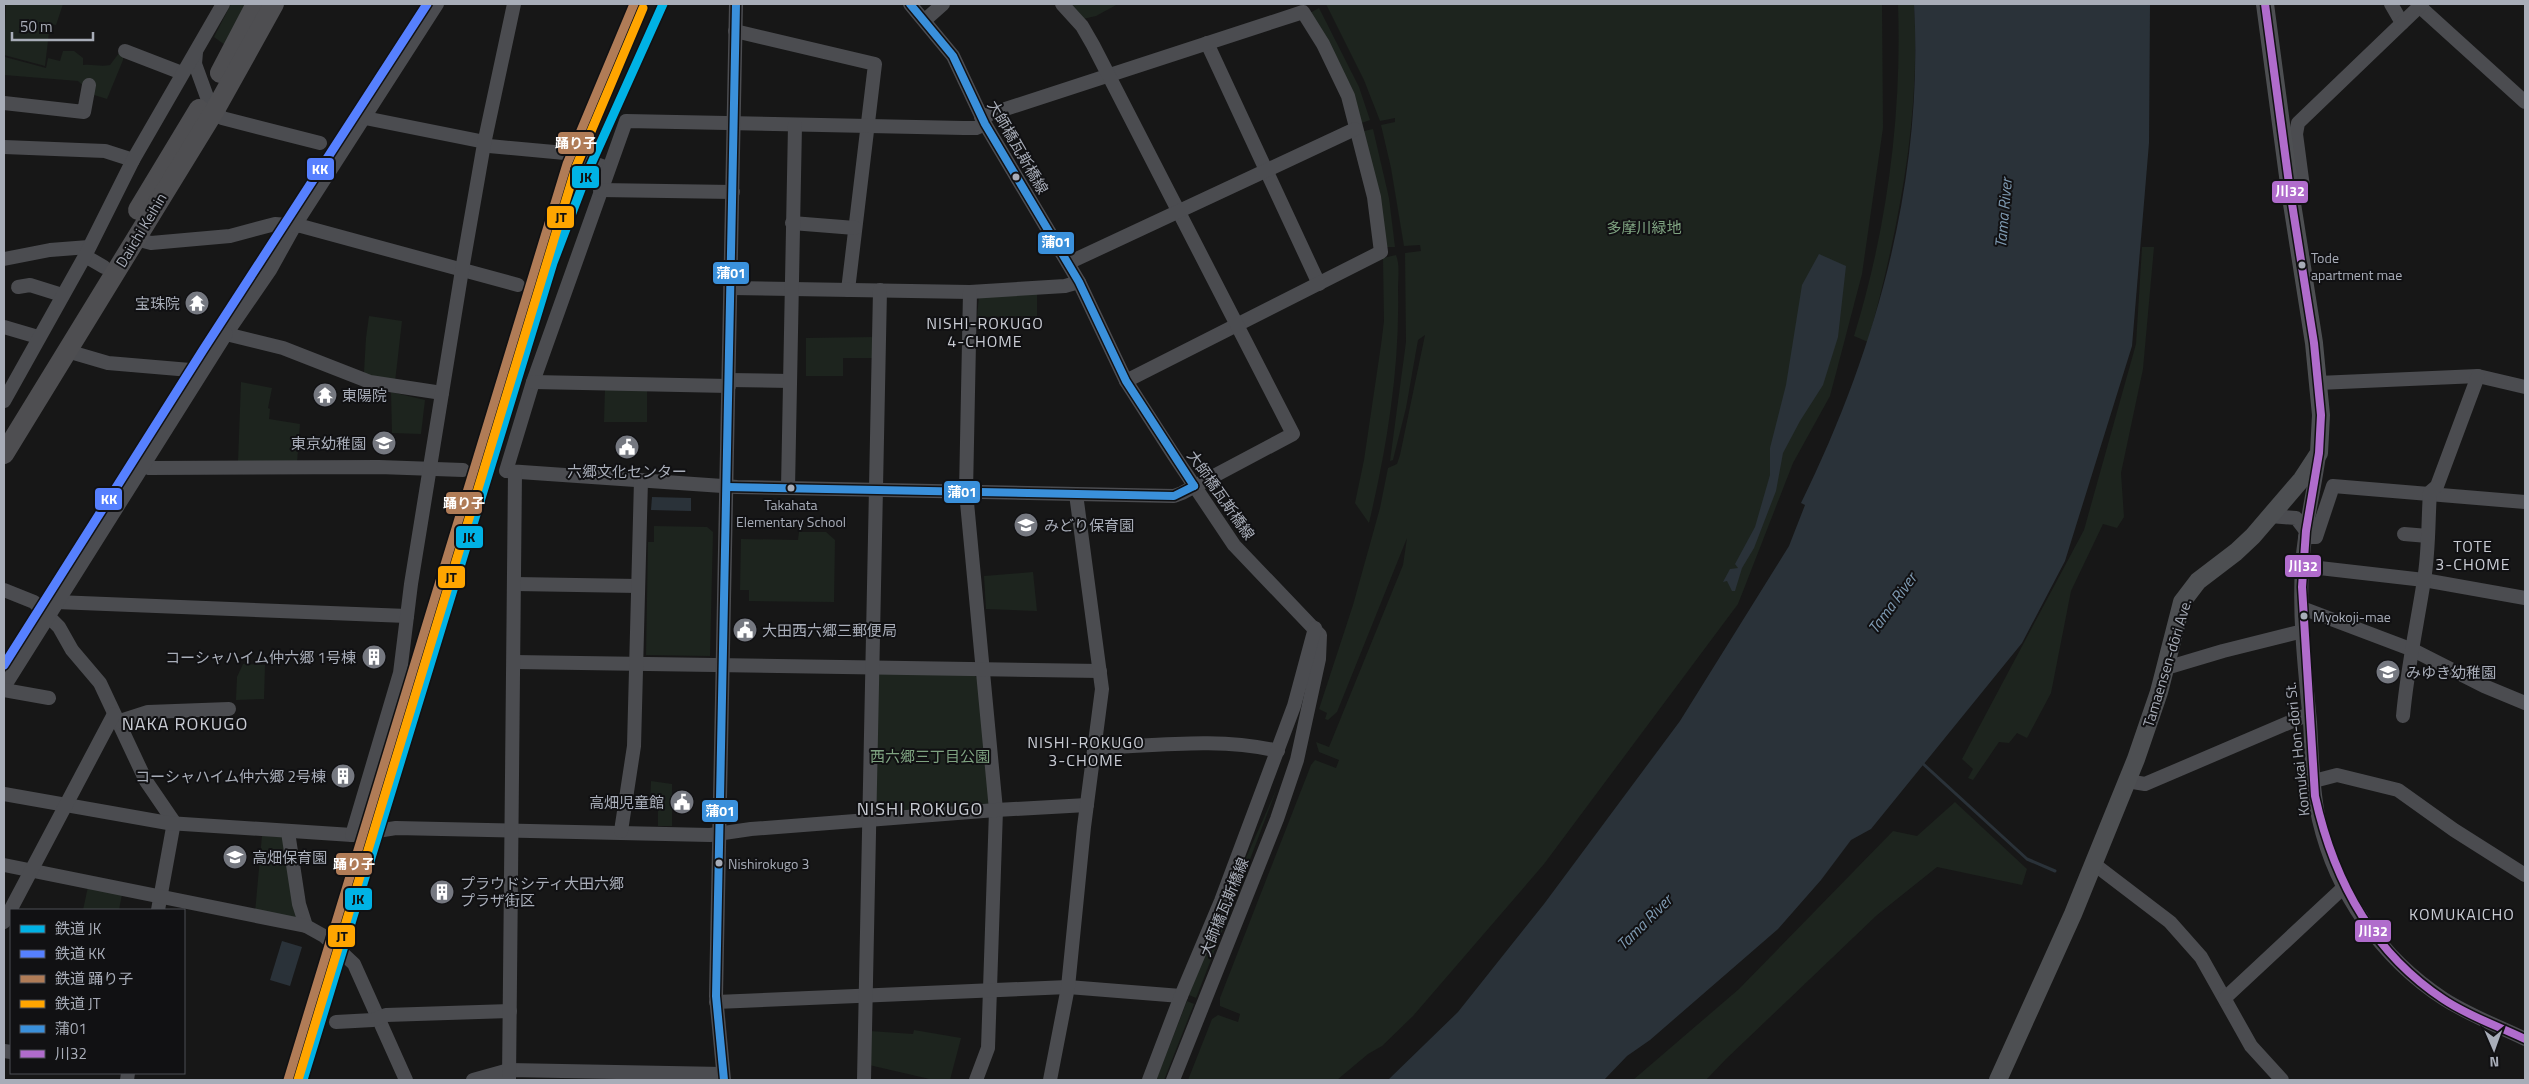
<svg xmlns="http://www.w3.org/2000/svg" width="2529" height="1084" font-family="'Titillium Web','Noto Sans JP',sans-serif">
	<rect width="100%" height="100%" fill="#171717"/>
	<g fill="#1d241e">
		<polygon points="6,4 63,4 56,25 50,24 45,66 4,55"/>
		<polygon points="231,4 246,4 225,45 214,37"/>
		<polygon points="1069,4 1118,4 1096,16 1083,19"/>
		<polygon points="1326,4 1882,4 1883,128 1862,274 1830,396 1793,463 1738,604 1544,864 1413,1016 1382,1046 1368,1054 1337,1080 1188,1080 1212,1019 1218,1015 1238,1022 1240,1014 1220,1006 1220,998 1311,765 1315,760 1336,768 1339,760 1319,752 1316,742 1329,747 1403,565 1407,538 1337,712 1328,720 1325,719 1327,713 1319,709 1353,605 1380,508 1388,468 1397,464 1400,455 1425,335 1418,340 1406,408 1393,460 1390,461 1406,342 1405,253 1421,251 1420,245 1404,246 1391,168 1381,125 1395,122 1395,118 1380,121 1364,80"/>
		<path d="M1898 4H1914C1921 119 1898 231 1868 342L1854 336C1887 229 1902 115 1898 4Z"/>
		<polygon points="1319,8 1359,87 1370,120 1359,124 1308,14"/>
		<path d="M63 51H74L83 58V65C94 64 100 67 110 65L119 53H123V60L107 99 94 95 78 81 4 75 5 57 46 68 48 58 60 61Z"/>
		<polygon points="1373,129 1389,198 1395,247 1385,247 1360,132"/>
		<polygon points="2142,247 2154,247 2143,369 2121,473 2124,517 2117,528 2103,524 2071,591 2051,693 2027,738 2017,733 2009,743 1999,742 1973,780 1968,778 1973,769 1962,759 2084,530 2136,344"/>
		<path d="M1396 255C1400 264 1398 279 1398 289 1400 367 1387 447 1369 523L1355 503 1364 460 1381 345 1384 321 1383 258Z"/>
		<polygon points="1037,292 1037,316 977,317 979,296"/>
		<polygon points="369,316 402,321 395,382 369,378 364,372 366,338"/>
		<polygon points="874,337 873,358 843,358 843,376 806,376 806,338"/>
		<polygon points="241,382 272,388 268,408 270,409 269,419 300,424 297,463 238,462"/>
		<polygon points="605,388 647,389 647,422 604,422"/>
		<polygon points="391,392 425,400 421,434 392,433"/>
		<polygon points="654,526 707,527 713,532 710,656 646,655 648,542 654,542"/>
		<polygon points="799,532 826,532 835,540 834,602 749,601 749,590 740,590 741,539 798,540"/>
		<polygon points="1033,572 1037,611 986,609 984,576"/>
		<polygon points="243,664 265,665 264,699 236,700 237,677"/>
		<polygon points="883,672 974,675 978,679 990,802 986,806 877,816 873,812 878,675"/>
		<polygon points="651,781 672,784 672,826 658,826 658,804 650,804"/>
		<polygon points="1277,788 1226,923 1218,921"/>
		<polygon points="1955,802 2027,869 2022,885 1937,867 1877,915 1726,1059 1706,1080 1633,1080 1739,989 1893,831 1917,836"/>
		<polygon points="262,835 281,837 286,840 301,924 255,913"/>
		<polygon points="89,882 123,889 119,910 83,910"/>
		<polygon points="1216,926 1223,929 1196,998 1189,995"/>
		<polygon points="1187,1001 1194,1004 1164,1080 1156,1080"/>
		<polygon points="914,1030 961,1038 950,1080 934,1080 869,1065 870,1031 913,1034"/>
	</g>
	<g fill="#2a3239">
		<path d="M1914 4H2150L2149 143 2132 346 2065 561 2022 643 1871 829 1851 840 1821 880 1778 929 1650 1040 1627 1056 1604 1080H1388L1458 1012 1544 904 1680 721 1789 546 1805 505 1801 503C1877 349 1924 177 1914 4Z"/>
		<polygon points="1819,254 1846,266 1838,337 1823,385 1800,421 1783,453 1776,491 1754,548 1742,568 1735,591 1732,591 1727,581 1723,582 1730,569 1738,568 1735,564 1755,527 1770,475 1770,448 1786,385 1802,285"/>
		<polygon points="652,497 691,498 691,511 651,510"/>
		<polygon points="282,941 302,947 290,986 270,980"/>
	</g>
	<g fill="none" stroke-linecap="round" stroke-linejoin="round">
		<polyline stroke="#2a3239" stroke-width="3" points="1921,762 2027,859 2055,871"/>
		<g stroke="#4b4c50" stroke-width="14">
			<polyline points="437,4 295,225 270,270 226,334 283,348 370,382 442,393"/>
			<polyline points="910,4 953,56 985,124 1079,282 1126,381 1173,454 1234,545 1320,635 1319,659 1297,760 1277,819 1173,1080"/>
			<polyline points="2391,4 2402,23"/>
			<polyline points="2419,6 2525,102"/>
			<polyline points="925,20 943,4"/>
			<polyline points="735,31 875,64 848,290"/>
			<polyline points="1207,43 1319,284"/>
			<polyline points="125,51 182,73"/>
			<polyline points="196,52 195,64 207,97 222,118 320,143"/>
			<polyline points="4,103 84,112 89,85"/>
			<polyline points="981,117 1303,12 1323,44 1348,96 1374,197 1381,252 1126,381"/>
			<polyline points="365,118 480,141 489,146 565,153 608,168"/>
			<polyline points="985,124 976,128 964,128 626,121 533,382 506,471 737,487 1174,496 1182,493 1293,434 1093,45 1082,26 1062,4"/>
			<polyline points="4,147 105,151 133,160"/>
			<polyline points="600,190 733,192"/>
			<polyline points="2290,191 2303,187 2296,134 2298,123 2422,4"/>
			<polyline points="792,223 855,228"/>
			<polyline points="136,239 151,243 230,236 275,224 301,226 518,285"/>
			<polyline points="85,256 104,267"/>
			<polyline points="4,259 50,250 89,247"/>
			<polyline points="1068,263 1355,129"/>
			<polyline points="18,287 30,285 62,295"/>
			<polyline points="731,288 970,292 1065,286 1079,282"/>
			<polyline points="970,292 966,492 996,810 988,1048 976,1080"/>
			<polyline points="4,327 38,337"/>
			<polyline points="67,351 108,363 202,371"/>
			<polyline points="729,380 790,381"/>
			<polyline points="533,382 729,386"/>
			<polyline points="2318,383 2478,376 2525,387"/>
			<polyline points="4,401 85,256 133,160 223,4"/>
			<path d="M2319 455C2314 492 2304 529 2302 567 2299 618 2305 670 2310 722 2312 754 2312 788 2319 820 2336 893 2381 958 2444 999 2469 1015 2498 1026 2525 1039"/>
			<polyline points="144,466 149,468 379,467 463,470"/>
			<polyline points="788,488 795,125"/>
			<polyline points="2270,516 2296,518 2306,531"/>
			<polyline points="2404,534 2428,536"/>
			<polyline points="2305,537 2316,537 2333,486 2525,502"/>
			<polyline points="2302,566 2424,580 2525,598"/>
			<polyline points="515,584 638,586"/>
			<polyline points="4,590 34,602 59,627 72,650 100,683 146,781 174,822 158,910"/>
			<polyline points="56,602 407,616"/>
			<polyline points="2302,608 2413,650 2484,686 2525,703"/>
			<polyline points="514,662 1100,671"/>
			<polyline points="2166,668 2223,651 2303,631"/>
			<polyline points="4,687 226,334"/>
			<polyline points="4,690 49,698"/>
			<path d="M2403 716C2407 670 2417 625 2424 580 2429 551 2428 521 2430 492L2437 486 2478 376"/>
			<polyline points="117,722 148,712 229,709"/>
			<path d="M1095 748C1155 746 1219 737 1278 751"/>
			<polyline points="2127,781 2145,784 2309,714"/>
			<polyline points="2314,781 2337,775 2398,790 2454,830 2525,875"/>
			<polyline points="4,794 168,823 352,835 396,828 710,835 751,829 996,810 1087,805"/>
			<polyline points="621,831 634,746 641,480"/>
			<polyline points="288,832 299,904 306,926"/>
			<polyline points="352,835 400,673 411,584 462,270 484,144 514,4"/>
			<polyline points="2094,864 2170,922 2201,957 2251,1046 2282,1080"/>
			<polyline points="4,865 306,926 324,936 354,964 406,1080"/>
			<polyline points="4,922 114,714"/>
			<polyline points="2225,998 2344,887"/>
			<polyline points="716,1002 1068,987 1181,996"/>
			<polyline points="336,1022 373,1020 386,1015 510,1011"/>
			<polyline points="4,1051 11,1052"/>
			<polyline points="127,1080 128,1073"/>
			<polyline points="473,1080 509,1070 723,1074"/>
			<polyline points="509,1080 515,472"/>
			<polyline points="724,1080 716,996 736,4"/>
			<polyline points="864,1080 880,290"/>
			<polyline points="1050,1080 1068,987 1084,827 1102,689 1076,494"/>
			<polyline points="1149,1080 1181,996 1221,901 1294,706 1315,628"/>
		</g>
		<polyline stroke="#4d4f52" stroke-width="18" points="1998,1080 2073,914 2136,759 2159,692 2182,602 2198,581 2236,552 2253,536 2302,479 2319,453 2321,415 2314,343 2290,191 2265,4"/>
		<g stroke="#4e4e51" stroke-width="20">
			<polyline points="220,73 256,4"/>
			<polyline points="138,210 199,109"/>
			<polyline points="4,454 215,110 274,4"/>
		</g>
		<defs>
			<g id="bus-1">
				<polyline points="910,4 953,56 985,124 1079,282 1126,381 1194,486"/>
				<polyline points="727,487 1174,496 1194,486"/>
				<polyline points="724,1080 716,996 736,4"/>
			</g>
			<path id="bus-2" d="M2265 4 2290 191 2314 343 2321 415 2319 453 2306 531 2302 587 2315 796C2333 878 2372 952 2443 999 2468 1016 2498 1026 2525 1039"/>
		</defs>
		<use href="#bus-1" stroke="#111113" stroke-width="11"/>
		<use href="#bus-2" stroke="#111113" stroke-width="11"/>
		<use href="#bus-1" stroke="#3a90db" stroke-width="8"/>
		<use href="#bus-2" stroke="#b06ccc" stroke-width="8"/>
		<defs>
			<polyline id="rail-1" points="303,1080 553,263 588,171 663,4"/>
			<polyline id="rail-2" points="4,665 203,350 427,4"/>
			<polyline id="rail-3" points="288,1080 567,164 634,4"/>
			<polyline id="rail-4" points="298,1080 576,167 643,8"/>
		</defs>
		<use href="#rail-1" stroke="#111113" stroke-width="12"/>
		<use href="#rail-2" stroke="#111113" stroke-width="12"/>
		<use href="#rail-3" stroke="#111113" stroke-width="12"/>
		<use href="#rail-4" stroke="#111113" stroke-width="12"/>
		<use href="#rail-1" stroke="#00b2e5" stroke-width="9"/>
		<use href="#rail-2" stroke="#5680ff" stroke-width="9"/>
		<use href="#rail-3" stroke="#b07c57" stroke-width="9"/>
		<use href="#rail-4" stroke="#ffa500" stroke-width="9"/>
	</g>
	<defs>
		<symbol id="temple-disc" viewBox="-11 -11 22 22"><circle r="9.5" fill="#757880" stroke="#111113"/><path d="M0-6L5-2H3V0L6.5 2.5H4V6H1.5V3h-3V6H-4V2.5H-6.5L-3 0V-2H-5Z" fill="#fff"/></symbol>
		<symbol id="school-disc" viewBox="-11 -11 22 22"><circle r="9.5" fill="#757880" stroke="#111113"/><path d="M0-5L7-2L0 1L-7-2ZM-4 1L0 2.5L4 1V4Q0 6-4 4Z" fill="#fff"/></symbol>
		<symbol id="civic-disc" viewBox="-11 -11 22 22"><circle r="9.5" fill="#757880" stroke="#111113"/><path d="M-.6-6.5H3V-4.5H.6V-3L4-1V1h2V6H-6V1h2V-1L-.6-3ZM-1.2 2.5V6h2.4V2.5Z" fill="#fff"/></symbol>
		<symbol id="building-disc" viewBox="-11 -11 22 22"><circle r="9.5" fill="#757880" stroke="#111113"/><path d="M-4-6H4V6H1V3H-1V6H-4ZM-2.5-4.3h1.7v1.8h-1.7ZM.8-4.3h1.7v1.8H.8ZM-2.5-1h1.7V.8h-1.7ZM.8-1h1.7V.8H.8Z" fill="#fff"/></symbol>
	</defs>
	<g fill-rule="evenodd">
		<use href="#temple-disc" x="183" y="289" width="28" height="28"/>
		<use href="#temple-disc" x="311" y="381" width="28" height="28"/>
		<use href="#school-disc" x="370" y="429" width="28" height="28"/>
		<use href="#civic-disc" x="613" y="433" width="28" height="28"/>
		<use href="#school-disc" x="1012" y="511" width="28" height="28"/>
		<use href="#civic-disc" x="731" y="616" width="28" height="28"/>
		<use href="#building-disc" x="360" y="643" width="28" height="28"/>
		<use href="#school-disc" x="2374" y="658" width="28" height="28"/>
		<use href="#building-disc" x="329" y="762" width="28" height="28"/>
		<use href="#civic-disc" x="668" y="788" width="28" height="28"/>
		<use href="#school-disc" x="221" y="843" width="28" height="28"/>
		<use href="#building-disc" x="428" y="878" width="28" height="28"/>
	</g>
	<g fill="#a8adb8" stroke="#111113" stroke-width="2">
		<circle cx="1016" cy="177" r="4.5"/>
		<circle cx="2302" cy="265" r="4.5"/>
		<circle cx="791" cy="488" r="4.5"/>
		<circle cx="2304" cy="616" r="4.5"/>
		<circle cx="719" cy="863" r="4.5"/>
	</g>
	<g text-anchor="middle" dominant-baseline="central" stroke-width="4" stroke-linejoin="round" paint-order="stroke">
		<g font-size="14" fill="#a8adb8" stroke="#111113" text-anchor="start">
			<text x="2311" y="257">Tode<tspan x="2311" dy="17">apartment mae</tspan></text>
			<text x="791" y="504" text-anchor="middle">Takahata<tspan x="791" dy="17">Elementary School</tspan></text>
			<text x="2313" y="616">Myokoji-mae</text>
			<text x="728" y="863">Nishirokugo 3</text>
		</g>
		<g font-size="15" fill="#a8adb8" stroke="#111113">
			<text transform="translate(1018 147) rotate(60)">大師橋瓦斯橋線</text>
			<text transform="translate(141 230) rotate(-59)">Daiichi Keihin</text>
			<text transform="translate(1221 495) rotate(55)">大師橋瓦斯橋線</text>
			<text transform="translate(2167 663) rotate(-73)">Tamaensen-dōri Ave.</text>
			<text transform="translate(2297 749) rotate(-96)">Komukai Hon-dōri St.</text>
			<text transform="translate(1224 907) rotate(-68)">大師橋瓦斯橋線</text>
		</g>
		<g font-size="15" fill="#7fa381" stroke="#111113">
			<text x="1644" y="227">多摩川緑地</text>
			<text x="930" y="756">西六郷三丁目公園</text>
		</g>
		<g font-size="15" fill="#a8adb8" stroke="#111113" text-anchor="start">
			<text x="180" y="303" text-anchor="end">宝珠院</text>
			<text x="342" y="395">東陽院</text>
			<text x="366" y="443" text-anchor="end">東京幼稚園</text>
			<text x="627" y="471" text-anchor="middle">六郷文化センター</text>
			<text x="1044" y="525">みどり保育園</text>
			<text x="762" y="630">大田西六郷三郵便局</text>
			<text x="356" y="657" text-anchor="end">コーシャハイム仲六郷 1号棟</text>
			<text x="2406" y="672">みゆき幼稚園</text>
			<text x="326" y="776" text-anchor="end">コーシャハイム仲六郷 2号棟</text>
			<text x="664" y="802" text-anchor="end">高畑児童館</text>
			<text x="252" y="857">高畑保育園</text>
			<text x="460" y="883">プラウドシティ大田六郷<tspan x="460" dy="17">プラザ街区</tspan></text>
		</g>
		<g font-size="16" font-style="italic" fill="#7f9bb3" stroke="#111113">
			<text transform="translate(2003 213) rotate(-85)">Tama River</text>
			<text transform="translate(1892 603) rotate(-54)">Tama River</text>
			<text transform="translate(1644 922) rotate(-45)">Tama River</text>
		</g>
		<g font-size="16" letter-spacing="1" fill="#c9ccd4" stroke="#111113">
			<text x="985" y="323">NISHI-ROKUGO<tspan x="985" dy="18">4-CHOME</tspan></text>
			<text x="2473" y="546">TOTE<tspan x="2473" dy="18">3-CHOME</tspan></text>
			<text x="1086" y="742">NISHI-ROKUGO<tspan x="1086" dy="18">3-CHOME</tspan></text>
			<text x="2462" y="914">KOMUKAICHO</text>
		</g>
		<g font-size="18" letter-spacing="1" fill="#c9ccd4" stroke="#111113">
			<text x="185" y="723">NAKA ROKUGO</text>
			<text x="920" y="808">NISHI ROKUGO</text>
		</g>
	</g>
	<g stroke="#111113" stroke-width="2">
		<rect x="557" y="131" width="38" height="24" rx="5" fill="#b07c57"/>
		<rect x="306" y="157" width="29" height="24" rx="5" fill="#5680ff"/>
		<rect x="571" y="165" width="29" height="24" rx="5" fill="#00b2e5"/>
		<rect x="2271" y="180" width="38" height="24" rx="5" fill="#b06ccc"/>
		<rect x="546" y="205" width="29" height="24" rx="5" fill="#ffa500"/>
		<rect x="1037" y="231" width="38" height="24" rx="5" fill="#3a90db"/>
		<rect x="712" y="261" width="38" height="24" rx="5" fill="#3a90db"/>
		<rect x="943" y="480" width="38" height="24" rx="5" fill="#3a90db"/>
		<rect x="94" y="487" width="29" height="24" rx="5" fill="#5680ff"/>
		<rect x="445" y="491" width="38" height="24" rx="5" fill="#b07c57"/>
		<rect x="455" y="525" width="29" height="24" rx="5" fill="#00b2e5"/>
		<rect x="2284" y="554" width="38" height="24" rx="5" fill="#b06ccc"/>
		<rect x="437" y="565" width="29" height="24" rx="5" fill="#ffa500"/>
		<rect x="701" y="799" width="38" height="24" rx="5" fill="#3a90db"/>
		<rect x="335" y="852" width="38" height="24" rx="5" fill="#b07c57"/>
		<rect x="344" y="887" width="29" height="24" rx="5" fill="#00b2e5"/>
		<rect x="2354" y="919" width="38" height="24" rx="5" fill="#b06ccc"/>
		<rect x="327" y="924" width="29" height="24" rx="5" fill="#ffa500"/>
	</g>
	<g font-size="14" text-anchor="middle" font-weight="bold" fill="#fff">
		<text x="576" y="148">踊り子</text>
		<text x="320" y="174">KK</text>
		<text x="2290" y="196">川32</text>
		<text x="1056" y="247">蒲01</text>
		<text x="731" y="278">蒲01</text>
		<text x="962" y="497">蒲01</text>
		<text x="109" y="504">KK</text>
		<text x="464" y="508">踊り子</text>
		<text x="2303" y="571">川32</text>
		<text x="720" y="816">蒲01</text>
		<text x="354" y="869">踊り子</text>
		<text x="2373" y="936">川32</text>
	</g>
	<g font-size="14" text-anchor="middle" font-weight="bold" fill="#111">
		<text x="586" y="182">JK</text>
		<text x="561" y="222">JT</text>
		<text x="469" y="542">JK</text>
		<text x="451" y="582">JT</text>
		<text x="358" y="904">JK</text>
		<text x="342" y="941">JT</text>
	</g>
	<rect width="2529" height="1084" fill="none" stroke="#a8adb8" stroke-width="10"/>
	<rect x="10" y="909" width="175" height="165" fill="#111113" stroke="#4d4f55"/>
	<rect x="20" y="925" width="25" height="8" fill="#00b2e5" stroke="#4d4f55"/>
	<text x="55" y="934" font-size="15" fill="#a8adb8">鉄道 JK</text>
	<rect x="20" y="950" width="25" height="8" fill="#5680ff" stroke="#4d4f55"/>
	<text x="55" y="959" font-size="15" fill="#a8adb8">鉄道 KK</text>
	<rect x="20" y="975" width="25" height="8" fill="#b07c57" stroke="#4d4f55"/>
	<text x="55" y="984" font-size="15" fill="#a8adb8">鉄道 踊り子</text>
	<rect x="20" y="1000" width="25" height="8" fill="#ffa500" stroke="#4d4f55"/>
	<text x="55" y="1009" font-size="15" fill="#a8adb8">鉄道 JT</text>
	<rect x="20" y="1025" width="25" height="8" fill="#3a90db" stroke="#4d4f55"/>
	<text x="55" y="1034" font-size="15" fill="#a8adb8">蒲01</text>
	<rect x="20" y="1050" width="25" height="8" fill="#b06ccc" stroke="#4d4f55"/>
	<text x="55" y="1059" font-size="15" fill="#a8adb8">川32</text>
	<g transform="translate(2494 1049) rotate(178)" stroke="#111113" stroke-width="4" paint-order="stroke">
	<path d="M0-4L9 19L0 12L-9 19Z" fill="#a8adb8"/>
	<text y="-8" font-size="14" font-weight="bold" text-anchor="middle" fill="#a8adb8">N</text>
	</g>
	<path d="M12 32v8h81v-8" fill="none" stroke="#a8adb8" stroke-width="2.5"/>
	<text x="20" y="32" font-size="15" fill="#a8adb8" stroke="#111113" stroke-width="4" paint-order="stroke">50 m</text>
</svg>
